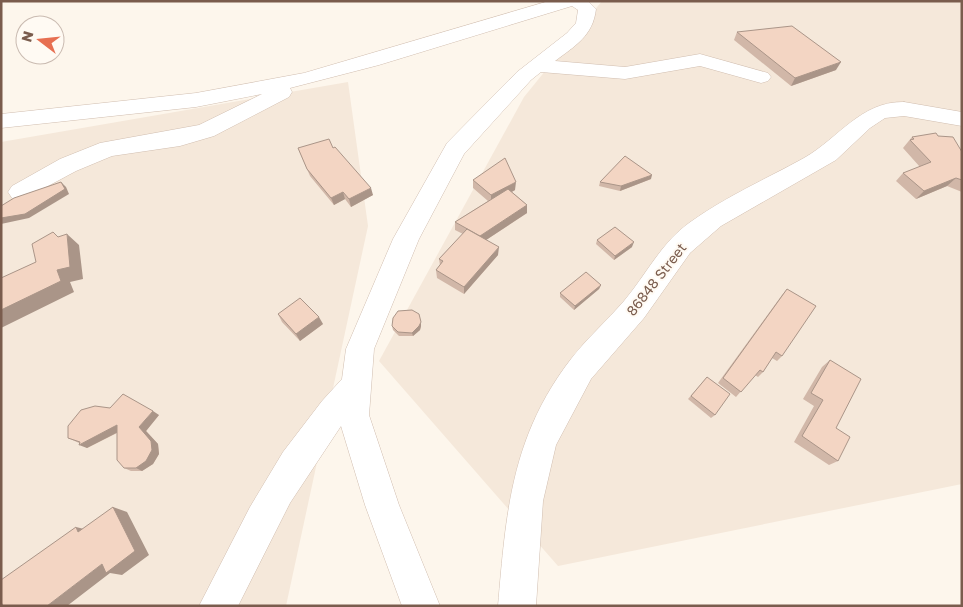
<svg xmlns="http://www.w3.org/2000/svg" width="963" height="607" font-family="'Golos Text',sans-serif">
	<rect width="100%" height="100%" fill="#fdf6ec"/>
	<g fill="#f5e8da">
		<polygon points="602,1 962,1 962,484 558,566 379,361 524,97"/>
		<polygon points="348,82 368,226 286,606 1,606 1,142"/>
	</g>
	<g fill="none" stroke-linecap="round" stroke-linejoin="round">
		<defs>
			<g id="minor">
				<path d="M549 1H588L596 9C593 36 575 46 555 61L625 67 700 54 768 73 771 77 768 81 761 83 700 66 625 79 541 72 531 80 464 154 419 239 374 349 369 415 399 505 440 606H402L365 505 341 426 290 503 238 606H199L250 507 283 452 322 401 342 379 346 349 393 239 447 143 517 72 567 33 576 23 578 10 572 6 379 65 290 88 292 92 289 97 214 136 180 146 112 156 76 171 20 201 12 198 8 192 12 186 60 159 100 143 199 125 262 94 196 107 1 128V114L196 93 304 73Z"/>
				<path d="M904 102 962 112V126L904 116 885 118 870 128 836 160 721 226 690 253 644 318 591 379 556 445 543 501 536 606H498C506 513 511 437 571 359 587 338 607 321 624 301 646 275 661 243 689 223 725 197 766 179 804 158 839 138 861 101 904 102Z"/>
			</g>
		</defs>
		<use href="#minor" stroke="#d1beb0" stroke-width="1"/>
		<use href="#minor" fill="#fff" fill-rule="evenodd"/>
	</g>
	<g fill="#d1b7a8">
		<polygon points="737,32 836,70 791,86 734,40"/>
		<polygon points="938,136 962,152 962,192 947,186 916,199 896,181 903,173 920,167 903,148 912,137"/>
		<polygon points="298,148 333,148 373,195 351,207 345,199 334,205 310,176"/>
		<polygon points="651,179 620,191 599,186 600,182"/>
		<polygon points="473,180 515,190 512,192 527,205 527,213 486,240 498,255 464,294 437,278 436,270 440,265 439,259 463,234 455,230 455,222 488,201 473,188"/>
		<polygon points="597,240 632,247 614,260 596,244"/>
		<polygon points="601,285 599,289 574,310 560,297 560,293"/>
		<polygon points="787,289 782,356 777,361 772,358 763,372 758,377 755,375 736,397 718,383 782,295"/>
		<polygon points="278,314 323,324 300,341 282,322"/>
		<polygon points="392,326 421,326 420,330 413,336 399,336 393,330"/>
		<polygon points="830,360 838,461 829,465 794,442 814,406 803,399 822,367"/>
		<polygon points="707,377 715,415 711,418 688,399"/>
		<polygon points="159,415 146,431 158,444 159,454 153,464 142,471 131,471 124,468 117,433 87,448 79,443 68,438"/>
	</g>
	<g fill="#aa9588">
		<polygon points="841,62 836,70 791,86 795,78"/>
		<polygon points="652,175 651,179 620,191 621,186"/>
		<polygon points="956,178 947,186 916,199 924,191"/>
		<polygon points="61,182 66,187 69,194 29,218 1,224 1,218"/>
		<polygon points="516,182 515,190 491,203 491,195"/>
		<polygon points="371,188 373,195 351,207 349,199"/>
		<polygon points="343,192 345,199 334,205 331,198"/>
		<polygon points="527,205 527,213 480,244 480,236"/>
		<polygon points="67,234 79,245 83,279 70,282 74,292 1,328 1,310 57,270 68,247"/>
		<polygon points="634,242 632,247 614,260 615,256"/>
		<polygon points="499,247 498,255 464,294 464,287"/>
		<polygon points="601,285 599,289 574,310 575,306"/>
		<polygon points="319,317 323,324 300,341 296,334"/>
		<polygon points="421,322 421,326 420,330 413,336 412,333"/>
		<polygon points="153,411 159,415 146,431 158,444 159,454 153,464 142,471 136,468 139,427"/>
		<polygon points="117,425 124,429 87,448 79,445"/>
		<polygon points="113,507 127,512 149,555 122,575 110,573 67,606 47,606 102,564"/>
		<polygon points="76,527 92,531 78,532"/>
	</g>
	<g fill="#f3d5c3" stroke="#aa9588">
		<polygon points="792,26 841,62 795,78 737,32"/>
		<polygon points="936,133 938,136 953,137 962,152 962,180 956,178 924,191 903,173 931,162 910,140 914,139 912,137"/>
		<polygon points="329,139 333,148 335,147 371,188 349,199 343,192 331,198 307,169 298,148"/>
		<polygon points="625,156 652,175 621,186 600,182"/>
		<polygon points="505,158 516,182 491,195 473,180"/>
		<polygon points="61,182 65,189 25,214 1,218 1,206 14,198"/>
		<polygon points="508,189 527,205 480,236 455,222"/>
		<polygon points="615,227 634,242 615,256 597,240"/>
		<polygon points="467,229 499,247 464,287 436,270 443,261 439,259"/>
		<polygon points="53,232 58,237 67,234 70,267 57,270 61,281 1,310 1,278 36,262 32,244"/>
		<polygon points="586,272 601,285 575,306 560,293"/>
		<polygon points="787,289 816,306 782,356 776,352 763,372 760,370 741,392 723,378"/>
		<polygon points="300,298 319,317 296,334 278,314"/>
		<polygon points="412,310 419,314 421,322 419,326 412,333 398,332 392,326 393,318 398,311"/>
		<polygon points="830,360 861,379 836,428 850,437 838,461 802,436 823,400 811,393"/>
		<polygon points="707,377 730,394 715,415 691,396"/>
		<polygon points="123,394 153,411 139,427 151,441 152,450 146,461 136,468 124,468 117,460 117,425 79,445 80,442 68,438 68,426 81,410 95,406 110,408"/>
		<polygon points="113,507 135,551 106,573 102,564 47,606 3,606 1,602 1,580 76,527 78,532"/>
	</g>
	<g text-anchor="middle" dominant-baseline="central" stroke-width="4" stroke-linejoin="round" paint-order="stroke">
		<g font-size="14" fill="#7a5c4d" stroke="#fffaf3">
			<text transform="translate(656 279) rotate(-52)">86848 Street</text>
		</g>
	</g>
	<rect width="963" height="607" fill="none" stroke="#7a5c4d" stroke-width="5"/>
	<g transform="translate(40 40) rotate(286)"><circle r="24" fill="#fffaf3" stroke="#cabbb1"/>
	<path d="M0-4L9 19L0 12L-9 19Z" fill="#e76f51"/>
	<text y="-8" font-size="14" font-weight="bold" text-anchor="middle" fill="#7a5c4d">N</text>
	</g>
</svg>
